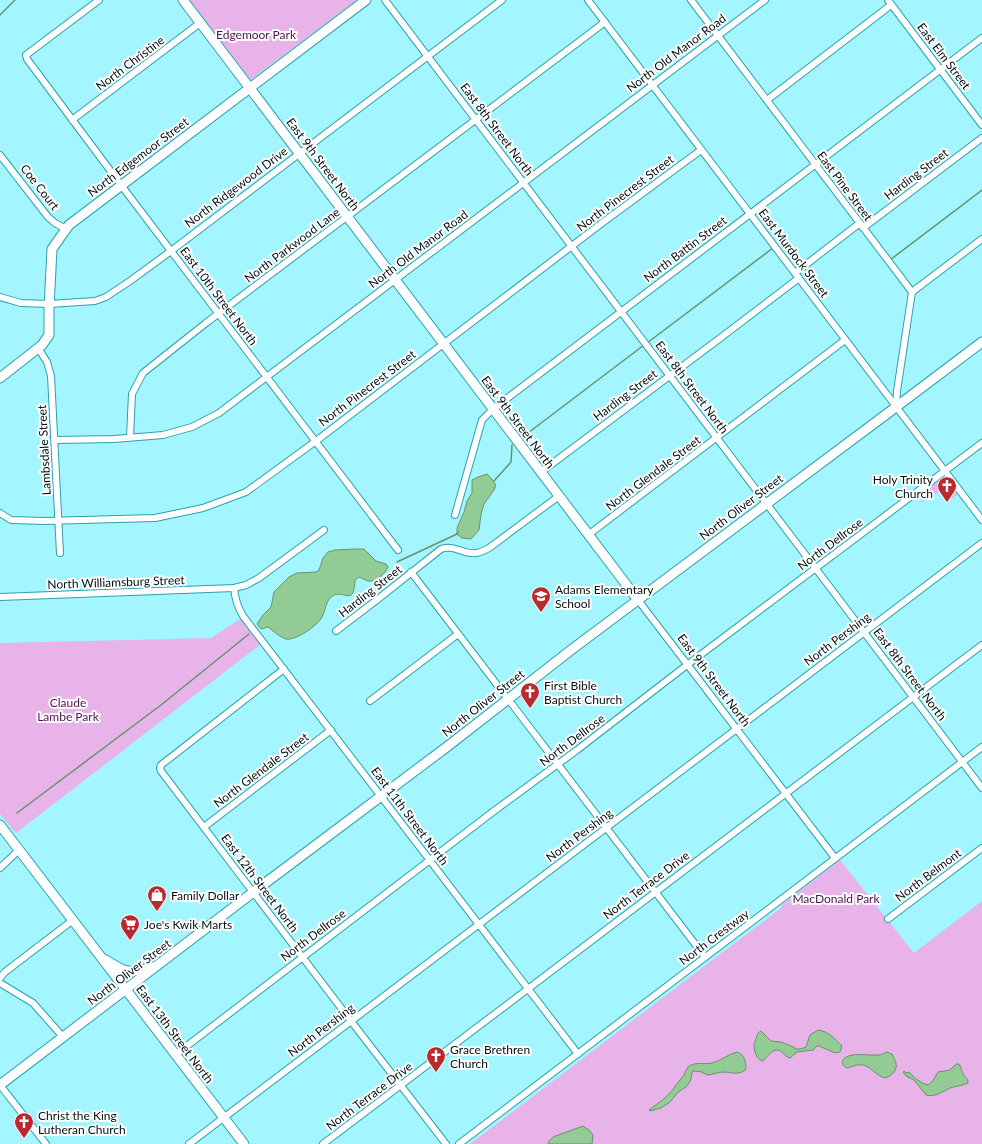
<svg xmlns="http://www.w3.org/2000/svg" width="982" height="1144" font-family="Lato,sans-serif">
	<rect width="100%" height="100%" fill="#a3f5ff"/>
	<g fill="#e8b3e9">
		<polygon points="190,0 357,0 250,80"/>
		<polygon points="943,478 945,479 957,495 951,499 944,490 942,492 940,490 933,496 934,498 932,499 929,496 922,502 919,498 919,496"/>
		<polygon points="240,619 261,644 16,833 0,814 0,643 211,638"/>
		<polygon points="840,860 914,953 982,901 982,1144 470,1144 781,908 782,905"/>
	</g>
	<g fill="#93cb95" stroke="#67936e">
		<polygon points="487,474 491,478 496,485 494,490 484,504 481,514 479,530 471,539 462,538 457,534 457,528 464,512 467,501 472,493 472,480 478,477"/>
		<path d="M355 549H364L376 561 386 564 388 567C385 574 377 582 368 581 365 580 362 578 359 577L355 580C354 609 343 587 331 597 325 603 326 610 322 617 318 625 296 641 286 639 280 637 273 631 268 627L261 629 257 624 263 615 271 607 274 592 289 577 297 573 316 572 319 570 323 558 328 552 335 550Z"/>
		<path d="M818 1030C828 1031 835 1039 842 1046L840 1052 835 1053 819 1046H817L813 1050 797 1052 790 1058C786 1057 785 1055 782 1052 774 1046 768 1056 763 1061 756 1059 754 1051 754 1044 756 1040 757 1032 761 1031L771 1041 781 1042 794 1047 795 1049H800L806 1047 810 1035Z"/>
		<path d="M737 1052C744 1054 746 1062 746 1069 740 1076 732 1072 723 1072 718 1072 712 1075 707 1075L702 1072 694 1071 692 1072 691 1079 689 1083 686 1087 678 1092 670 1102 661 1108 650 1111 649 1110C658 1103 668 1097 674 1088 677 1083 681 1079 684 1075 685 1073 686 1069 688 1067 695 1061 704 1065 712 1063 721 1061 728 1054 737 1052Z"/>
		<path d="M887 1052 892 1054C898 1065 899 1071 886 1078 877 1077 872 1067 863 1065 857 1064 852 1067 846 1068 844 1066 841 1064 843 1060 849 1051 869 1056 878 1055 881 1055 884 1053 887 1052Z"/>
		<path d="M956 1064H959C962 1068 961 1072 964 1075 966 1079 968 1078 968 1083 964 1085 958 1086 953 1087 943 1090 937 1098 926 1095L914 1080 906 1076 903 1072 904 1071 906 1073 909 1072C915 1078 920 1083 928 1085L932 1082 938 1072 950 1070Z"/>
		<polygon points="583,1126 589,1130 593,1135 592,1144 548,1144 549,1141 553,1137"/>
	</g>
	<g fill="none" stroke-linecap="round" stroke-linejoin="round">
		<g stroke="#67936e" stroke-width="1.5">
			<polyline points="0,15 15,0"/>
			<polyline points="890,260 982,190"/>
			<polyline points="647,343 773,248"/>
			<polyline points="524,436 644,345"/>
			<polyline points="494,481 511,462 512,445"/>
			<polyline points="397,562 457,534 458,532"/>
			<polyline points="17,813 161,705 249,634"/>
		</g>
		<defs>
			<g id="street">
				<polyline points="99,0 26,55 27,59 127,193 398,550"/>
				<polyline points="385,0 982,788"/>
				<polyline points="588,0 982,520"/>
				<polyline points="691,0 912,292 897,391 896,407"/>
				<polyline points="888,0 982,125"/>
				<polyline points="767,100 891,5"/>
				<polyline points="72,120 200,23"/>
				<polyline points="0,155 48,217 55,223 66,229"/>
				<polyline points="863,228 982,138"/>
				<polyline points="795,273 860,223"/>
				<polyline points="912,292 982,239"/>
				<polyline points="0,297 21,303 49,304 95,301 106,297 130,281 171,251 502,0"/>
				<polyline points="38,348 47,362 51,376 60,553"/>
				<polyline points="130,437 132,394 143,373 206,323 605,22"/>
				<polyline points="55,440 114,439 163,435 192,427 219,413 765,0"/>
				<polyline points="541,472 719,339 799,278"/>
				<polyline points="0,513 11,520 45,521 155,518 203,508 246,492 316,441 602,223 701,150"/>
				<polyline points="455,515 482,420 493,409 982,38"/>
				<polyline points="588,535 845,340"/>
				<polyline points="411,572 705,957"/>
				<path d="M234 588C235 599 237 606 243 616L578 1054"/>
				<polyline points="0,597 234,588 246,585 259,578 324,530"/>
				<polyline points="638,600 835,858"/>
				<path d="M336 631 378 599 441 549C453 544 464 555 476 553 480 553 485 550 489 548L559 496"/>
				<polyline points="284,669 161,765 160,768 161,771 351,1021 446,1144"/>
				<polyline points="370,701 458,634"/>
				<polyline points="204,827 331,730"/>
				<polyline points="0,868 19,850"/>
				<polyline points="888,919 982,848"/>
				<polyline points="0,978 5,972 73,920"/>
				<polyline points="0,983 33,1003 63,1037"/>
				<polyline points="175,1055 494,811 577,750 687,665 982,443"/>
				<polyline points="0,1085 46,1144"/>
				<polyline points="189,1144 982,543"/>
				<polyline points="323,1144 982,645"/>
				<polyline points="459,1144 982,747"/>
			</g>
			<g id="secondary">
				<polyline points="183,0 638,600"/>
				<polyline points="0,378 42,345 49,335 49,308 52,249 69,225 366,0"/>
				<polyline points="0,825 244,1144"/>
				<path d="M106 960C126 973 129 974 152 967"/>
				<polyline points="0,1085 268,881 448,746 571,650 896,407 982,342"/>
			</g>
		</defs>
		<use href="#street" stroke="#2ba1ad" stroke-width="8"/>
		<use href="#secondary" stroke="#2ba1ad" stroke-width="11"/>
		<use href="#street" stroke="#fff" stroke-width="6"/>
		<use href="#secondary" stroke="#fff" stroke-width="9"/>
	</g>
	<defs>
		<symbol id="church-pin" viewBox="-11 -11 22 30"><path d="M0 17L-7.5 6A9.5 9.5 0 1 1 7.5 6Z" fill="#ba2a2d" stroke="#fff"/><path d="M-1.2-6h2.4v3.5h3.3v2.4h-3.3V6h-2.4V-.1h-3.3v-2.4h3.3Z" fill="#fff"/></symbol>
		<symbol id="school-pin" viewBox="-11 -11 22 30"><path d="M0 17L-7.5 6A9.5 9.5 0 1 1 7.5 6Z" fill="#ba2a2d" stroke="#fff"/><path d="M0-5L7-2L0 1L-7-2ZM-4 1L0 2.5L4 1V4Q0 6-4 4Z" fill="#fff"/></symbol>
		<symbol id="shop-pin" viewBox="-11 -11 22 30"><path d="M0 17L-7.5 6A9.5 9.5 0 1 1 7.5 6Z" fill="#ba2a2d" stroke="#fff"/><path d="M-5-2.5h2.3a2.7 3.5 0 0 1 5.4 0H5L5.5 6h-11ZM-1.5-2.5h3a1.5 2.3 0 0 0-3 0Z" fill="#fff"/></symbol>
		<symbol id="supermarket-pin" viewBox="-11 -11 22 30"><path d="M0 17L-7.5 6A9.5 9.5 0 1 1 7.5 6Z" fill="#ba2a2d" stroke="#fff"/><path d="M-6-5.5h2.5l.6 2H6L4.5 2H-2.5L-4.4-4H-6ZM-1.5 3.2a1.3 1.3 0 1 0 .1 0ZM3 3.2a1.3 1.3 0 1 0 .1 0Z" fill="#fff"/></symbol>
	</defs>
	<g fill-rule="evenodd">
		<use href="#church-pin" x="936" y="475" width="22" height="30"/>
		<use href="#school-pin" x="530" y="585" width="22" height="30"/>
		<use href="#church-pin" x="519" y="681" width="22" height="30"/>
		<use href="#shop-pin" x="146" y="884" width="22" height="30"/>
		<use href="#supermarket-pin" x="119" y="913" width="22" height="30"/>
		<use href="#church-pin" x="425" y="1045" width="22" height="30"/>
		<use href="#church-pin" x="13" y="1111" width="22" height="30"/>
	</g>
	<g text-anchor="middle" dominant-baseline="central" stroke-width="4" stroke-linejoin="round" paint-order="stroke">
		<g font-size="12" fill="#501155" stroke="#fff">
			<text x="256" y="34">Edgemoor Park</text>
			<text x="68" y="702">Claude<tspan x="68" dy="14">Lambe Park</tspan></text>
			<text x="836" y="898">MacDonald Park</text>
		</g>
		<g font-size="12" fill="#001013" stroke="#fff">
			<text transform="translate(676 53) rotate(-37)">North Old Manor Road</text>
			<text transform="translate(944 56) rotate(53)">East Elm Street</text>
			<text transform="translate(130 63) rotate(-37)">North Christine</text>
			<text transform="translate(497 129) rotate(53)">East 8th Street North</text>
			<text transform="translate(138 157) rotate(-37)">North Edgemoor Street</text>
			<text transform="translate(323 164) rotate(53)">East 9th Street North</text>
			<text transform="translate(916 174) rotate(-37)">Harding Street</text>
			<text transform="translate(845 186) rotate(53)">East Pine Street</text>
			<text transform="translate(40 187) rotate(52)">Coe Court</text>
			<text transform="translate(236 187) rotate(-37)">North Ridgewood Drive</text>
			<text transform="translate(625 193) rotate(-37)">North Pinecrest Street</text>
			<text transform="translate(292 245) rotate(-37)">North Parkwood Lane</text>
			<text transform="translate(418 249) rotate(-37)">North Old Manor Road</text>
			<text transform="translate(685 249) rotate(-37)">North Battin Street</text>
			<text transform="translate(794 253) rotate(53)">East Murdock Street</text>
			<text transform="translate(219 296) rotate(53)">East 10th Street North</text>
			<text transform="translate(692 387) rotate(53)">East 8th Street North</text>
			<text transform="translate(367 388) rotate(-37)">North Pinecrest Street</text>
			<text transform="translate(625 395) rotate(-37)">Harding Street</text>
			<text transform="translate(518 422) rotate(53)">East 9th Street North</text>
			<text transform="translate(44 450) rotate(-93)">Lambsdale Street</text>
			<text transform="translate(653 473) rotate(-37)">North Glendale Street</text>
			<text transform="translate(741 507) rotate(-37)">North Oliver Street</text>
			<text transform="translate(830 544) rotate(-37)">North Dellrose</text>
			<text transform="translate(116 582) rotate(-2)">North Williamsburg Street</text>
			<text transform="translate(370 591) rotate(-38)">Harding Street</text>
			<text transform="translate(837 639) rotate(-37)">North Pershing</text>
			<text transform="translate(910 674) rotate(53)">East 8th Street North</text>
			<text transform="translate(714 680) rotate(53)">East 9th Street North</text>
			<text transform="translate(483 703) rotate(-38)">North Oliver Street</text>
			<text transform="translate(572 740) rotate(-37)">North Dellrose</text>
			<text transform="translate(261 770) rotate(-37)">North Glendale Street</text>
			<text transform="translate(410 816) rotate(53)">East 11th Street North</text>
			<text transform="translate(579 835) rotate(-37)">North Pershing</text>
			<text transform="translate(928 875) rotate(-37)">North Belmont</text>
			<text transform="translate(260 883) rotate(53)">East 12th Street North</text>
			<text transform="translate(646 885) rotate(-37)">North Terrace Drive</text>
			<text transform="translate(313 935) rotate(-37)">North Dellrose</text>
			<text transform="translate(714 937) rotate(-37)">North Crestway</text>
			<text transform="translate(129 972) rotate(-37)">North Oliver Street</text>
			<text transform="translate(321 1030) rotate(-37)">North Pershing</text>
			<text transform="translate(175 1034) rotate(53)">East 13th Street North</text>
			<text transform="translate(369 1096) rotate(-37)">North Terrace Drive</text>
		</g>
		<g font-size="12" fill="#001013" stroke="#fff" text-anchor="start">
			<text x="933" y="479" text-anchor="end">Holy Trinity<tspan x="933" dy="14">Church</tspan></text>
			<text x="555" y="589">Adams Elementary<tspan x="555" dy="14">School</tspan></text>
			<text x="544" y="685">First Bible<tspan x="544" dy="14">Baptist Church</tspan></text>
			<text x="171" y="895">Family Dollar</text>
			<text x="144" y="924">Joe's Kwik Marts</text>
			<text x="450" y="1049">Grace Brethren<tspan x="450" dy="14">Church</tspan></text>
			<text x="38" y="1115">Christ the King<tspan x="38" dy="14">Lutheran Church</tspan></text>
		</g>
	</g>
</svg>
